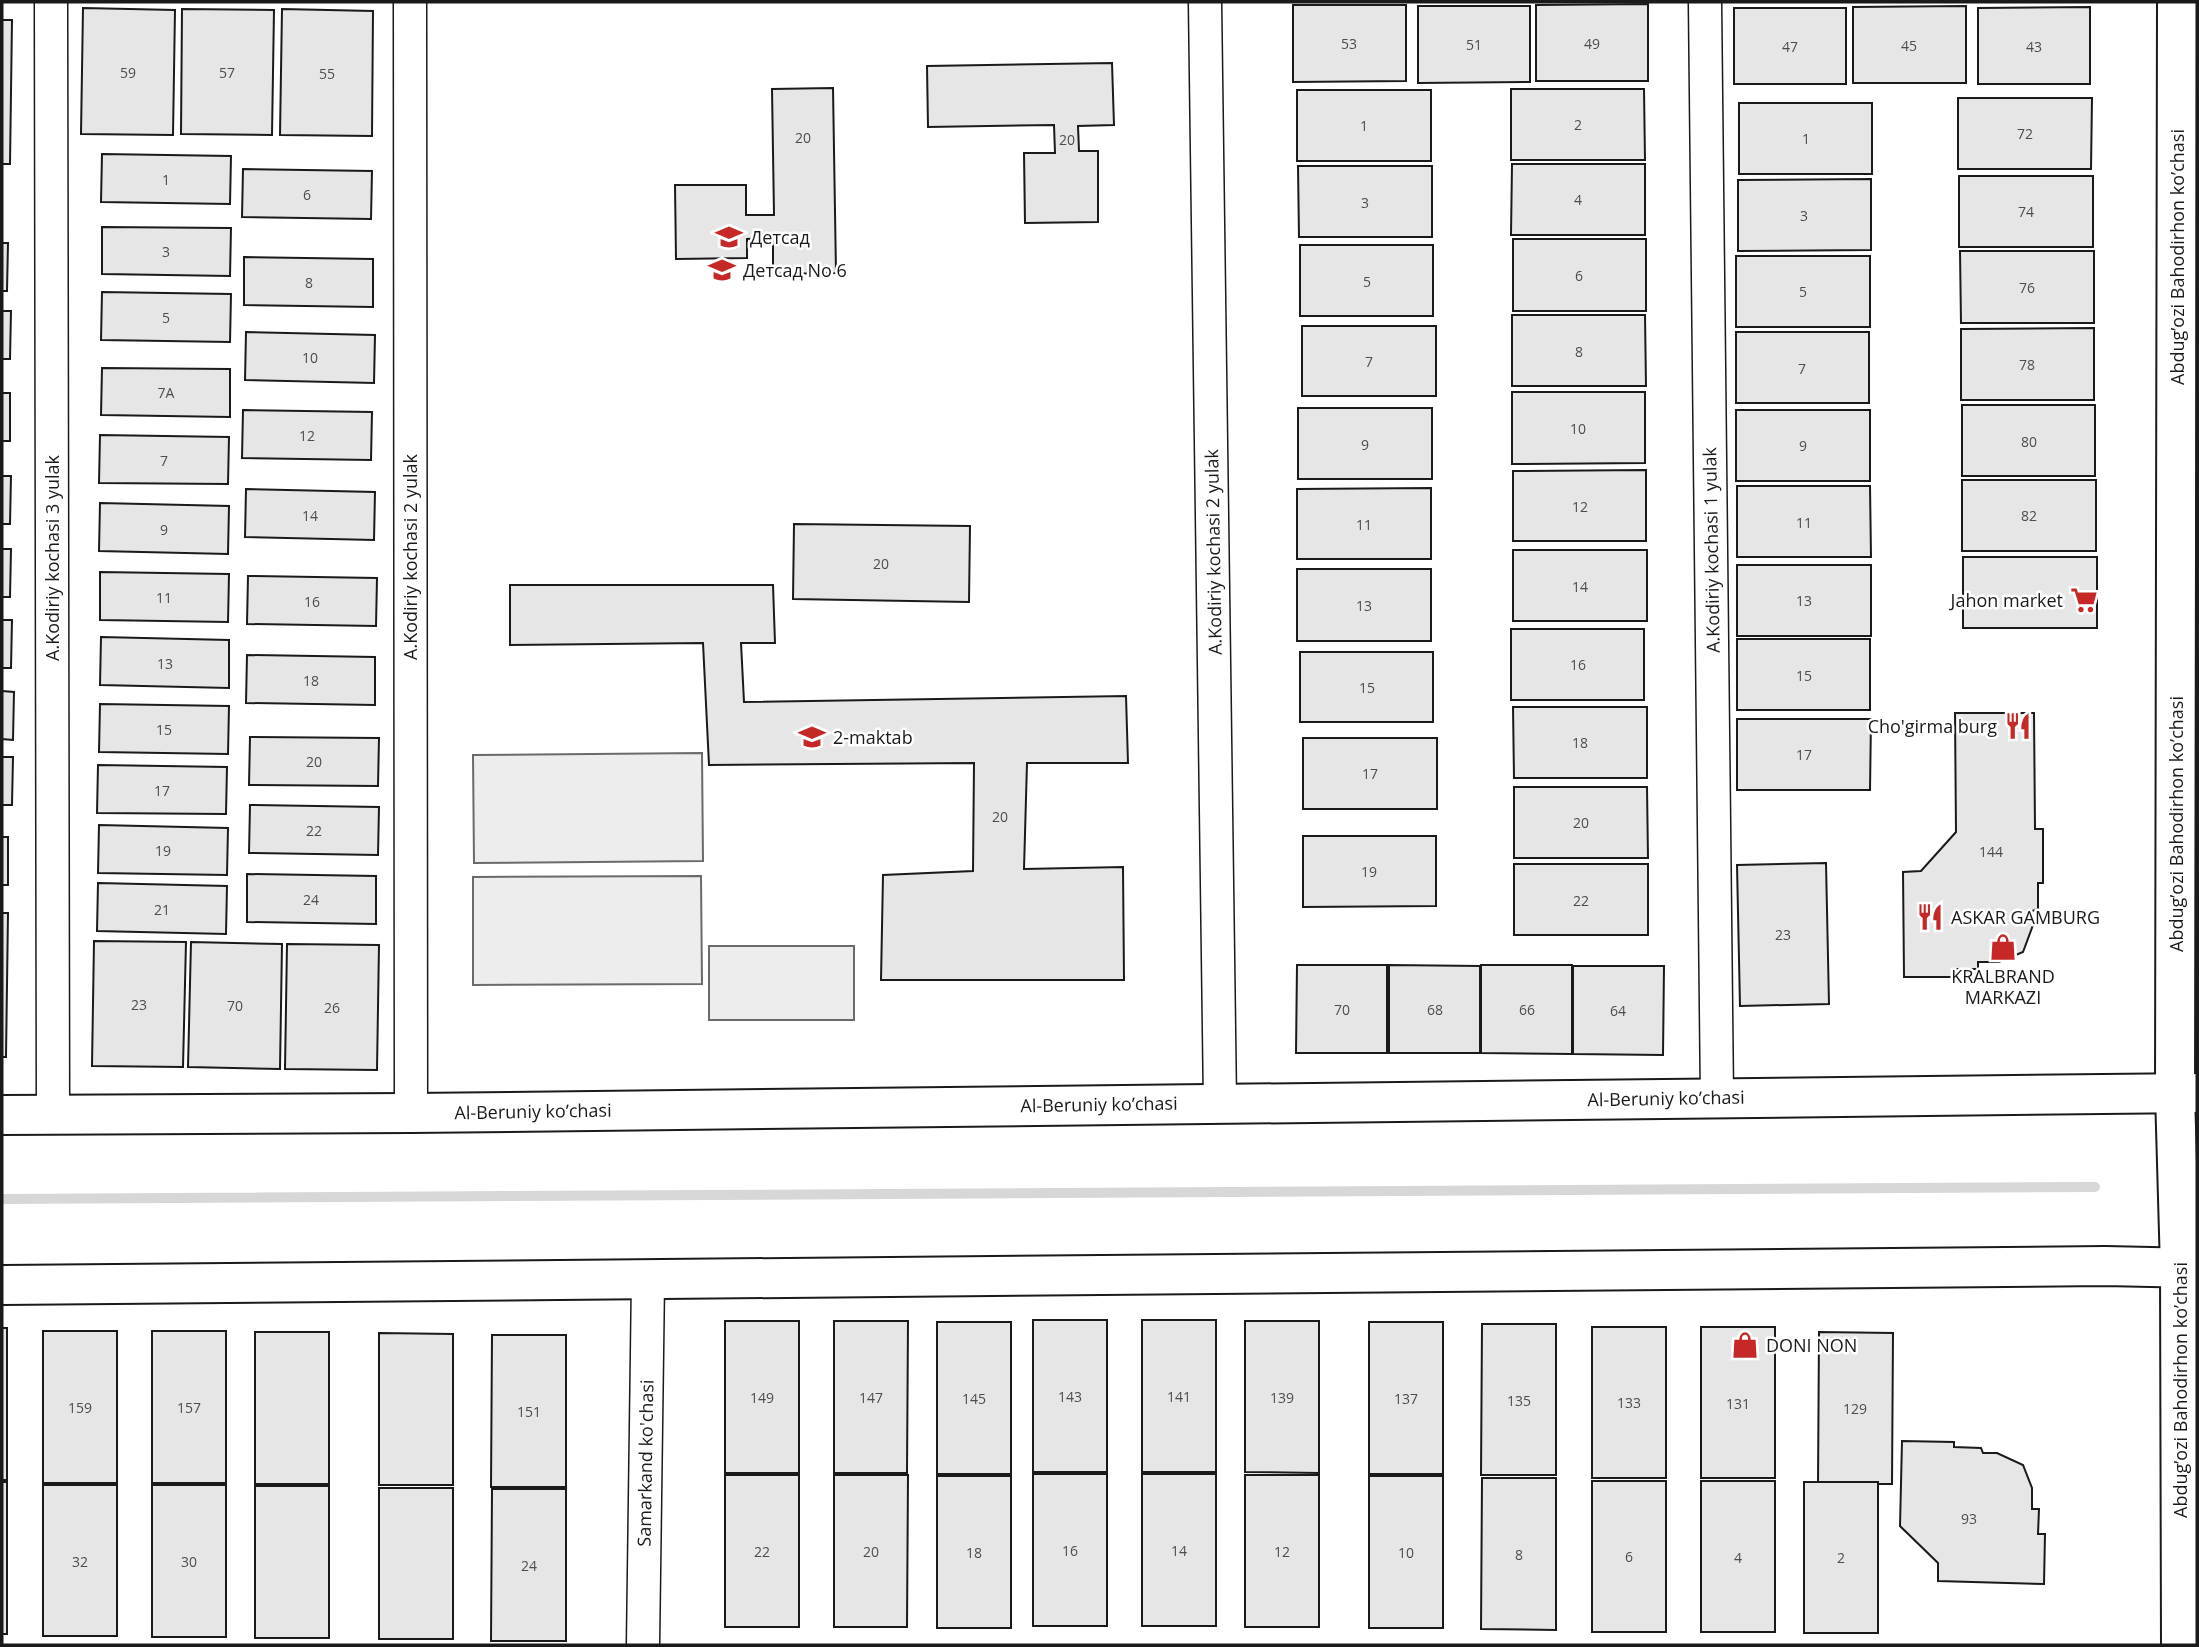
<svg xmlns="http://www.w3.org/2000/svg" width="2199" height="1647" font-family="'Open Sans',sans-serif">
	<rect width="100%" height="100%" fill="#fff"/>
	<g fill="#ededed" stroke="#6a6a6a" stroke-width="2">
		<polygon points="702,753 703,861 474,863 473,755"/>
		<polygon points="701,876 702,984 473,985 473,877"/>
		<rect x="709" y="946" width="145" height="74"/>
	</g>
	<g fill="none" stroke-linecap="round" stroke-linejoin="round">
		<polyline stroke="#d7d7d7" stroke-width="10" points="2,1199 2095,1187"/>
	</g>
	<g fill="#e6e6e6" stroke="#1a1a1a" stroke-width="2">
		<polygon points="1648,4 1648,81 1536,81 1536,5"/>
		<polygon points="1293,5 1406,5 1406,81 1293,82"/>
		<polygon points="1418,6 1530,6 1530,82 1418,83"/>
		<polygon points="1966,6 1966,83 1853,83 1853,7"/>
		<polygon points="2090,7 2090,84 1978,84 1978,8"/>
		<polygon points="83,8 175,10 173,135 81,134"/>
		<rect x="1734" y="8" width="112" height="76"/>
		<polygon points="182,9 274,10 272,135 181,134"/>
		<polygon points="282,9 373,11 372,136 280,135"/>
		<polygon points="2,20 12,20 10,164 2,164"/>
		<polygon points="1112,63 1114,125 1078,126 1079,151 1098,151 1098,222 1025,223 1024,153 1055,153 1054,125 928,127 927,66"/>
		<polygon points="833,88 836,273 773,274 773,238 747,239 747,258 676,259 675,185 746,185 746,215 774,215 772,89"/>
		<polygon points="1511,89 1644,89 1645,160 1511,160"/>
		<rect x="1297" y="90" width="134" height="71"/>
		<polygon points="1958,98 2092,98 2091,169 1958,169"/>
		<rect x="1739" y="103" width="133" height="71"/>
		<polygon points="102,154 231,156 230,204 101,202"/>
		<polygon points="1512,164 1645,164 1645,235 1511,235"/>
		<polygon points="1298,166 1432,166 1432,237 1299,237"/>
		<polygon points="243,169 372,171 371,219 242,217"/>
		<rect x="1959" y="176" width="134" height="71"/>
		<polygon points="1871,179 1871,250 1738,251 1738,180"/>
		<polygon points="102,227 231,228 230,276 102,274"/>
		<rect x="1513" y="239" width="133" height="72"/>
		<polygon points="2,243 8,243 7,291 2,291"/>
		<rect x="1300" y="245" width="133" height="71"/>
		<polygon points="1960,251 2094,251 2094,323 1961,323"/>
		<rect x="1736" y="256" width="134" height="71"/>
		<polygon points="244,257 373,259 373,307 244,305"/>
		<polygon points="102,292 231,294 230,342 101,340"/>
		<polygon points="2,311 11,311 10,359 2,359"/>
		<polygon points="1512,315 1645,315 1646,386 1512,386"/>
		<rect x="1302" y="326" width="134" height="70"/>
		<polygon points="2094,328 2094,400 1961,400 1961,329"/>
		<polygon points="246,332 375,335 374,383 245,380"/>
		<rect x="1736" y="332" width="133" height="71"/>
		<polygon points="102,368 230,369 230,417 101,415"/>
		<polygon points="1512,392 1645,392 1645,463 1512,464"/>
		<rect x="2" y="393" width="8" height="48"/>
		<rect x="1962" y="405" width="133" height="71"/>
		<rect x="1298" y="408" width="134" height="71"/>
		<polygon points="243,410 372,412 371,460 242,458"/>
		<rect x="1736" y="410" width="134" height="71"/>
		<polygon points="100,435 229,437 228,484 99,483"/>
		<polygon points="1646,470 1646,541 1513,541 1513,471"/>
		<polygon points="2,476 11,476 10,524 2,524"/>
		<rect x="1962" y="480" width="134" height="71"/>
		<polygon points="1737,486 1870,486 1871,557 1737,557"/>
		<polygon points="1431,488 1431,559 1297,559 1297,489"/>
		<polygon points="246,489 375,492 374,540 245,537"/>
		<polygon points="100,503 229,506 228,554 99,551"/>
		<polygon points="794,524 970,526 969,602 793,599"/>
		<polygon points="2,549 11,549 10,597 2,597"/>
		<rect x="1513" y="550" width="134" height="71"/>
		<rect x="1963" y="557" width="134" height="71"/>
		<rect x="1737" y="565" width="134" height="71"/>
		<rect x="1297" y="569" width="134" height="72"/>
		<polygon points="100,572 229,574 228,622 100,620"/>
		<polygon points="248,576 377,578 376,626 247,624"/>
		<polygon points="510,585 773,585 775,643 741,643 744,702 1126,696 1128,763 1027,763 1024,869 1123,867 1124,980 881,980 883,875 973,871 974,763 709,765 703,643 510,645"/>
		<polygon points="2,620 12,620 11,668 2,668"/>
		<rect x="1511" y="629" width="133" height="71"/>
		<polygon points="101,637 229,640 229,688 100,685"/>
		<rect x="1737" y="639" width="133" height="71"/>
		<rect x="1300" y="652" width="133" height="70"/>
		<polygon points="247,655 375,657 375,705 246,703"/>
		<polygon points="2,691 14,692 13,740 2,739"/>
		<polygon points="100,704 229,706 228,754 99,752"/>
		<polygon points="1513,707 1647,707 1647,778 1514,778"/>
		<polygon points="1955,713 2034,713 2035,829 2043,829 2043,883 2038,883 2038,909 2032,911 2033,925 2023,952 1999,962 1978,962 1978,969 1953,969 1954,977 1904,977 1903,872 1921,871 1956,832"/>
		<polygon points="1737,719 1871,719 1870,790 1737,790"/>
		<polygon points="250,737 379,738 378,786 249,785"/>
		<rect x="1303" y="738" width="134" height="71"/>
		<polygon points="2,757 13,757 12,805 2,805"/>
		<polygon points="98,765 227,767 226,814 97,813"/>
		<polygon points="1514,787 1647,787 1648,858 1514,858"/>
		<polygon points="250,805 379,807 378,855 249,853"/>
		<polygon points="99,825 228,828 227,875 98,873"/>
		<polygon points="1303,836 1436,836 1436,906 1303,907"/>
		<rect x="2" y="837" width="6" height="48"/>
		<polygon points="1826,863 1829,1004 1740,1006 1737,865"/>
		<rect x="1514" y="864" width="134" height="71"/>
		<polygon points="247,874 376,876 376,924 247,922"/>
		<polygon points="98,883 227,886 226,934 97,931"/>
		<polygon points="2,913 8,913 6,1057 2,1057"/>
		<polygon points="94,941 186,942 183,1067 92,1066"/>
		<polygon points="191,942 282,944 280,1069 188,1067"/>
		<polygon points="287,944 379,945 377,1070 285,1069"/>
		<polygon points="1297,965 1387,965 1387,1053 1296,1053"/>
		<polygon points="1389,965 1480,966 1480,1053 1389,1053"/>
		<polygon points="1481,965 1572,965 1572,1054 1481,1053"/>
		<polygon points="1573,966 1664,966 1663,1055 1573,1054"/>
		<rect x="1033" y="1320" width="74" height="152"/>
		<rect x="1142" y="1320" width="74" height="152"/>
		<rect x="725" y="1321" width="74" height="152"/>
		<polygon points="834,1321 908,1321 907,1473 834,1473"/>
		<polygon points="1245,1321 1319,1321 1319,1473 1245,1472"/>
		<rect x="937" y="1322" width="74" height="152"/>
		<rect x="1369" y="1322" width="74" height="152"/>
		<polygon points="1482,1324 1556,1324 1556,1475 1481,1475"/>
		<rect x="1592" y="1327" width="74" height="151"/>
		<rect x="1701" y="1327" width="74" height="151"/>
		<rect x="2" y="1328" width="5" height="152"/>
		<rect x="43" y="1331" width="74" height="152"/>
		<rect x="152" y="1331" width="74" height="152"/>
		<rect x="255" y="1332" width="74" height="152"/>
		<polygon points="1819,1332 1893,1333 1892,1484 1818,1484"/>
		<polygon points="379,1333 453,1334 453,1485 379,1485"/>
		<polygon points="492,1335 566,1335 566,1487 491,1487"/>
		<polygon points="1902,1441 1954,1442 1954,1447 1981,1448 1983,1453 1997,1453 2023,1465 2032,1488 2032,1509 2039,1509 2038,1534 2045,1534 2044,1584 1938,1581 1938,1563 1900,1526"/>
		<rect x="1033" y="1474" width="74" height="152"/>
		<rect x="1142" y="1474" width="74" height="152"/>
		<rect x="725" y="1475" width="74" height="152"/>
		<polygon points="834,1475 908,1475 907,1627 834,1627"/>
		<rect x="1245" y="1475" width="74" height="152"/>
		<rect x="937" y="1476" width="74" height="152"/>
		<rect x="1369" y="1476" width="74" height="152"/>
		<polygon points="1482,1478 1556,1478 1556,1630 1481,1629"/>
		<rect x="1592" y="1481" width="74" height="151"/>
		<rect x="1701" y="1481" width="74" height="151"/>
		<rect x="2" y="1482" width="5" height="152"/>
		<rect x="1804" y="1482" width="74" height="151"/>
		<rect x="43" y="1485" width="74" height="151"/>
		<rect x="152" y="1485" width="74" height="152"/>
		<rect x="255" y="1486" width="74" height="152"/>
		<rect x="379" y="1488" width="74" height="151"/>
		<polygon points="492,1489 566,1489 566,1641 491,1641"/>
	</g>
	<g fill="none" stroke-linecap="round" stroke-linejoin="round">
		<defs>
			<g id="minor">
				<polyline points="51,2 53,1114"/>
				<polyline points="410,2 411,1113"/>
				<polyline points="1205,2 1220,1103"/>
				<polyline points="1705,2 1717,1098"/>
				<polyline points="643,1645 648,1280"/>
			</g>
			<g id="secondary">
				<polyline points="2177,2 2175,1093 2180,1268 2181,1645"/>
				<polyline points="2,1115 411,1113 2197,1093"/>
				<polyline points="2,1285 2105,1266 2197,1268"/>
			</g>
		</defs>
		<use href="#minor" stroke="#1a1a1a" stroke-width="35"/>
		<use href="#secondary" stroke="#1a1a1a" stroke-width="42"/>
		<use href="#minor" stroke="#fff" stroke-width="32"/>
		<use href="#secondary" stroke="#fff" stroke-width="38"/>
	</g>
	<defs>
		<symbol id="school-bare" viewBox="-9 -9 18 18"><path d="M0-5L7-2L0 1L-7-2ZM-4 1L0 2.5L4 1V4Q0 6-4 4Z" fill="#c62828" stroke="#fff" stroke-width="2.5" paint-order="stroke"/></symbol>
		<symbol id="supermarket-bare" viewBox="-9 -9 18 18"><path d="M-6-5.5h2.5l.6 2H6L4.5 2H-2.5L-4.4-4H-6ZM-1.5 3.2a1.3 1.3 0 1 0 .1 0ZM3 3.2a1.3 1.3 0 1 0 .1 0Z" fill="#c62828" stroke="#fff" stroke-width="2.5" paint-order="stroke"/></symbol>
		<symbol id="restaurant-bare" viewBox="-9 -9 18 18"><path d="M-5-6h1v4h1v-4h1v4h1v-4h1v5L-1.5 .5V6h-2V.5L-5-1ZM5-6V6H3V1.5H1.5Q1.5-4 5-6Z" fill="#c62828" stroke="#fff" stroke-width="2.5" paint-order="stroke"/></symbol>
		<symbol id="shop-bare" viewBox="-9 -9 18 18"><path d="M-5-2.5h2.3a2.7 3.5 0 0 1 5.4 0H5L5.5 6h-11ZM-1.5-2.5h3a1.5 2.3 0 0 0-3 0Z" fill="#c62828" stroke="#fff" stroke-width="2.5" paint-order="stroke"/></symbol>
	</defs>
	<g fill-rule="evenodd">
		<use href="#school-bare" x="710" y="218" width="38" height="38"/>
		<use href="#school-bare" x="703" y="251" width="38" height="38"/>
		<use href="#supermarket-bare" x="2065" y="581" width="38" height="38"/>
		<use href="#restaurant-bare" x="1999" y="707" width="38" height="38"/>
		<use href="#school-bare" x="793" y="718" width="38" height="38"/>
		<use href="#restaurant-bare" x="1911" y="898" width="38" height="38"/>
		<use href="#shop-bare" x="1984" y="928" width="38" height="38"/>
		<use href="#shop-bare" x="1726" y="1326" width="38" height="38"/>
	</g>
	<g text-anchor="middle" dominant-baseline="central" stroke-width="5" stroke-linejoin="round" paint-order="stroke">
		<g font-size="14" fill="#4d4d4d">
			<text x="1349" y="43">53</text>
			<text x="1592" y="43">49</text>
			<text x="1474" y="44">51</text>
			<text x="1909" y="45">45</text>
			<text x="1790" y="46">47</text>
			<text x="2034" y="46">43</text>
			<text x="128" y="72">59</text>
			<text x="227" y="72">57</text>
			<text x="327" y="73">55</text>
			<text x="1578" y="124">2</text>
			<text x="1364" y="125">1</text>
			<text x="2025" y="133">72</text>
			<text x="803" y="137">20</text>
			<text x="1806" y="138">1</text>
			<text x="1067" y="139">20</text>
			<text x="166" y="179">1</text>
			<text x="307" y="194">6</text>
			<text x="1578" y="199">4</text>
			<text x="1365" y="202">3</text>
			<text x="2026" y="211">74</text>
			<text x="1804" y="215">3</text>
			<text x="166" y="251">3</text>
			<text x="1579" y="275">6</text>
			<text x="1367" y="281">5</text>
			<text x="309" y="282">8</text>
			<text x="2027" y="287">76</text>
			<text x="1803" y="291">5</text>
			<text x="166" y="317">5</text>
			<text x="1579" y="351">8</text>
			<text x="310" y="357">10</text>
			<text x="1369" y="361">7</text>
			<text x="2027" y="364">78</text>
			<text x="1802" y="368">7</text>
			<text x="166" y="392">7A</text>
			<text x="1578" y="428">10</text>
			<text x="307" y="435">12</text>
			<text x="2029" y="441">80</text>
			<text x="1365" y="444">9</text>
			<text x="1803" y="445">9</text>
			<text x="164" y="460">7</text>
			<text x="1580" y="506">12</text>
			<text x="310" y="515">14</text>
			<text x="2029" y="515">82</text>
			<text x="1804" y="522">11</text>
			<text x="1364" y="524">11</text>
			<text x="164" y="529">9</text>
			<text x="881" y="563">20</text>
			<text x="1580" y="586">14</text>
			<text x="164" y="597">11</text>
			<text x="1804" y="600">13</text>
			<text x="312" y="601">16</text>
			<text x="1364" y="605">13</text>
			<text x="165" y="663">13</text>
			<text x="1578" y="664">16</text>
			<text x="1804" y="675">15</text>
			<text x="311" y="680">18</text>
			<text x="1367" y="687">15</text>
			<text x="164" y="729">15</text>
			<text x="1580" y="742">18</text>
			<text x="1804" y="754">17</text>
			<text x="314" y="761">20</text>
			<text x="1370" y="773">17</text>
			<text x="162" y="790">17</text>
			<text x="1000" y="816">20</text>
			<text x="1581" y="822">20</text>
			<text x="314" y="830">22</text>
			<text x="163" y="850">19</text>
			<text x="1991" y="851">144</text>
			<text x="1369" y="871">19</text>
			<text x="311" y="899">24</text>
			<text x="1581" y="900">22</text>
			<text x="162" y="909">21</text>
			<text x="1783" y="934">23</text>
			<text x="139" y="1004">23</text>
			<text x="235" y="1005">70</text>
			<text x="332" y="1007">26</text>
			<text x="1342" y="1009">70</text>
			<text x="1435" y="1009">68</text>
			<text x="1527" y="1009">66</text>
			<text x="1618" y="1010">64</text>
			<text x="1070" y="1396">143</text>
			<text x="1179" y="1396">141</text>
			<text x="762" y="1397">149</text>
			<text x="871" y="1397">147</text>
			<text x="1282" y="1397">139</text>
			<text x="974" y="1398">145</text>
			<text x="1406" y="1398">137</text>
			<text x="1519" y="1400">135</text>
			<text x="1629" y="1402">133</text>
			<text x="1738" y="1403">131</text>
			<text x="80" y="1407">159</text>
			<text x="189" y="1407">157</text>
			<text x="1855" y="1408">129</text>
			<text x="529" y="1411">151</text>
			<text x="1969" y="1518">93</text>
			<text x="1070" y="1550">16</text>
			<text x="1179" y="1550">14</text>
			<text x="762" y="1551">22</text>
			<text x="871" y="1551">20</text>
			<text x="1282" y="1551">12</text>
			<text x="974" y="1552">18</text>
			<text x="1406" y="1552">10</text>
			<text x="1519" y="1554">8</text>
			<text x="1629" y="1556">6</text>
			<text x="1738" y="1557">4</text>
			<text x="1841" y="1557">2</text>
			<text x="80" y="1561">32</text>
			<text x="189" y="1561">30</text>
			<text x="529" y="1565">24</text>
		</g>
		<g font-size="18" fill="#1a1a1a" stroke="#fff" text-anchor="start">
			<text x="750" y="237">Детсад</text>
			<text x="743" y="270">Детсад No 6</text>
			<text x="2063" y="600" text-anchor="end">Jahon market</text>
			<text x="1997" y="726" text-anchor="end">Cho'girma burg</text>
			<text x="833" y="737">2-maktab</text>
			<text x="1951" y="917">ASKAR GAMBURG</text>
			<text x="2003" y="976" text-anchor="middle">KRALBRAND<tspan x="2003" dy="21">MARKAZI</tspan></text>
			<text x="1766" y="1345">DONI NON</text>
		</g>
		<g font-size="18" fill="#1a1a1a" stroke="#fff">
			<text transform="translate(2177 257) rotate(-90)">Abdug’ozi Bahodirhon ko’chasi</text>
			<text transform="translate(1711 550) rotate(-91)">A.Kodiriy kochasi 1 yulak</text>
			<text transform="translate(1213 552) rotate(-91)">A.Kodiriy kochasi 2 yulak</text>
			<text transform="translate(410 557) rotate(-90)">A.Kodiriy kochasi 2 yulak</text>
			<text transform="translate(52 558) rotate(-90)">A.Kodiriy kochasi 3 yulak</text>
			<text transform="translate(2176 824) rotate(-90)">Abdug’ozi Bahodirhon ko’chasi</text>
			<text transform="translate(1666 1098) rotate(-1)">Al-Beruniy ko’chasi</text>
			<text transform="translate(1099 1104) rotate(-1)">Al-Beruniy ko’chasi</text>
			<text transform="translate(533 1111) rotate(-1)">Al-Beruniy ko’chasi</text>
			<text transform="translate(2180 1390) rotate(-90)">Abdug’ozi Bahodirhon ko’chasi</text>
			<text transform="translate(645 1463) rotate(-89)">Samarkand ko'chasi</text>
		</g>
	</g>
	<rect width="2199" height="1647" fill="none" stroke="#1a1a1a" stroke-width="7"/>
</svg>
